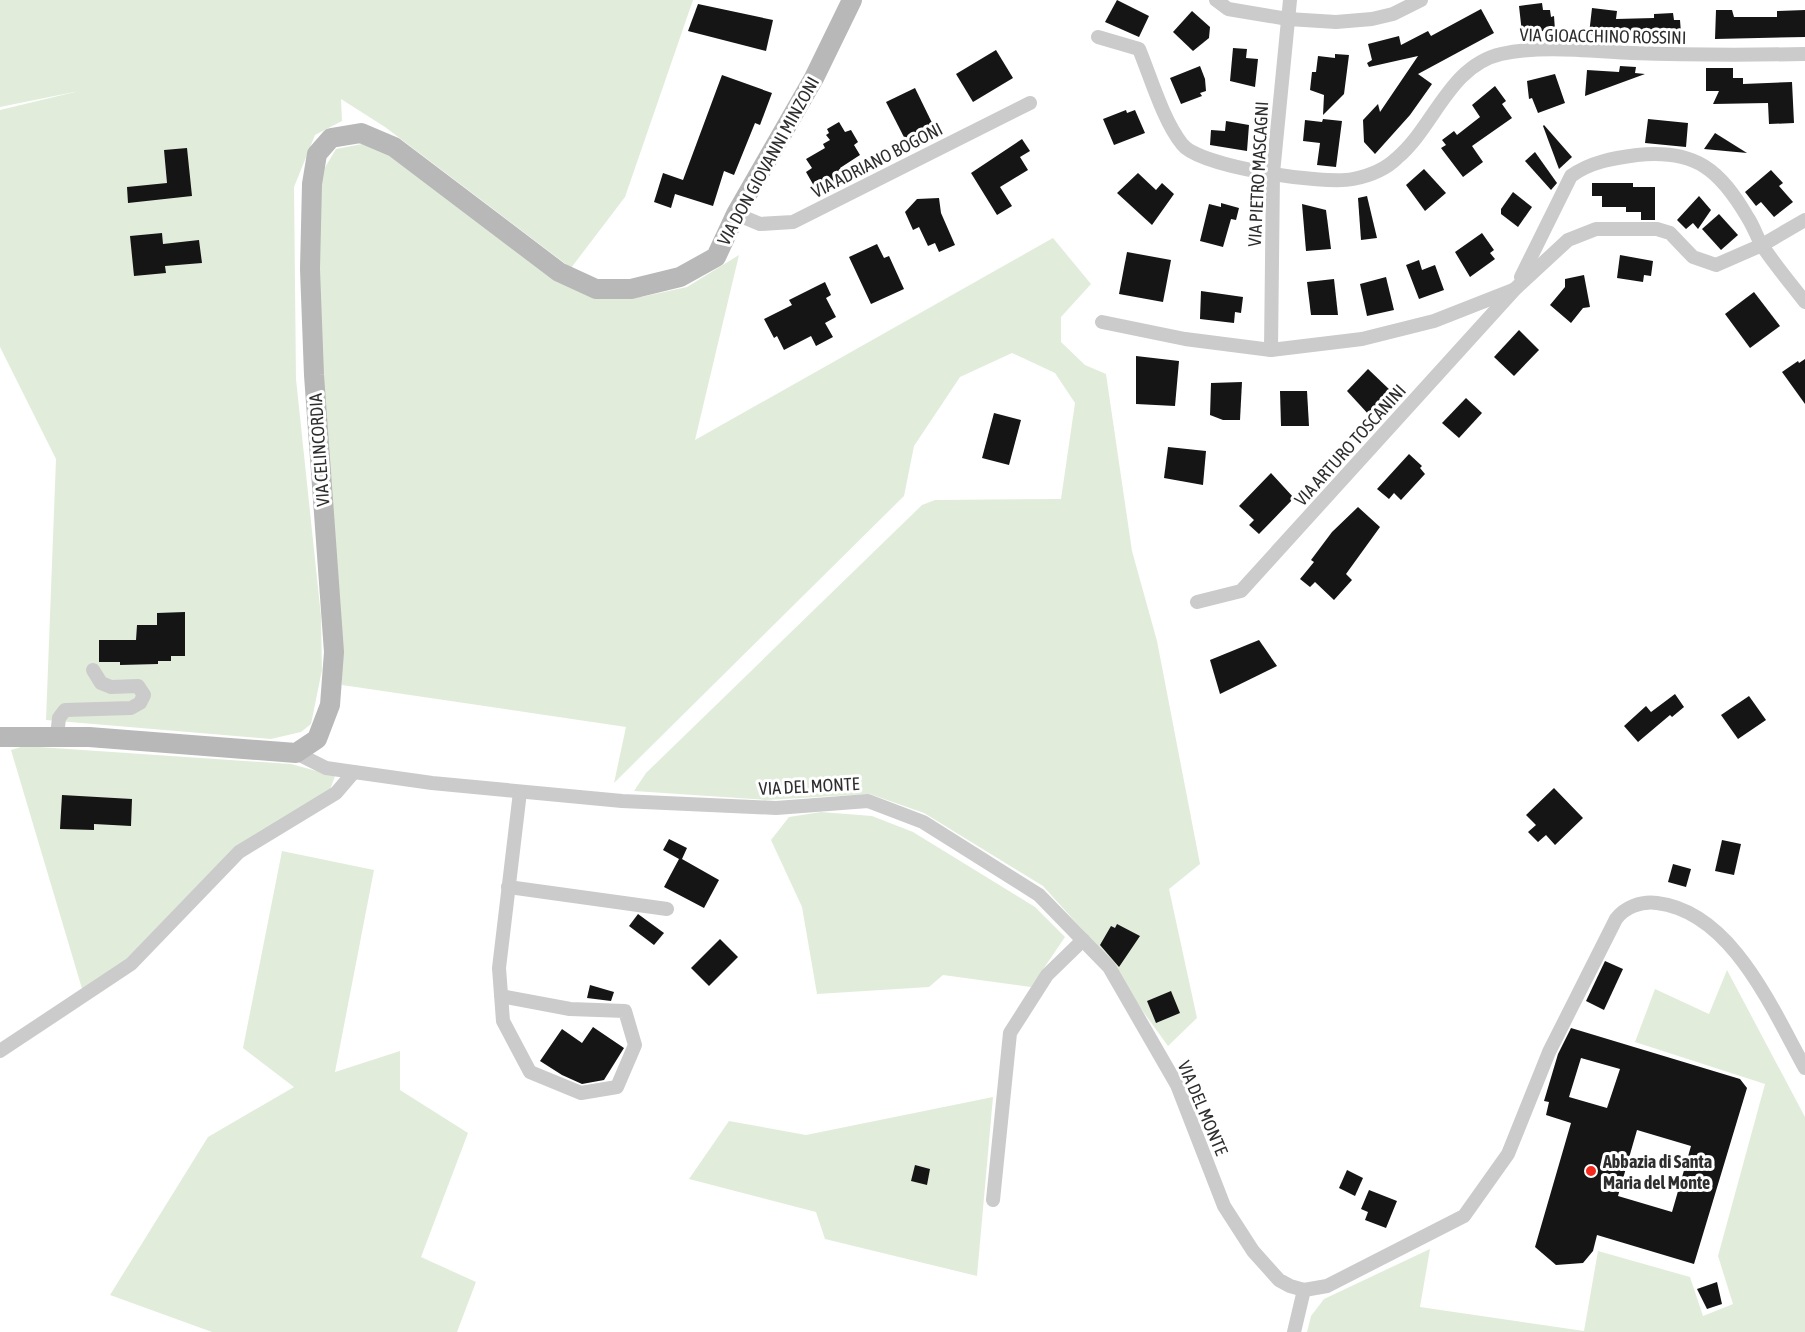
<svg xmlns="http://www.w3.org/2000/svg" width="1805" height="1332" font-family="'Asap Condensed',sans-serif">
	<rect width="100%" height="100%" fill="#fff"/>
	<g fill="#e1edda">
		<polygon points="0,0 693,0 625,197 571,268 385,127 341,99 342,121 315,135 294,187 296,379 321,616 322,670 311,724 301,732 271,739 46,720 56,459 0,347 0,110 79,91 0,107"/>
		<polygon points="362,144 394,156 596,297 641,297 687,287 739,255 695,440 1053,238 1091,284 1061,317 1061,342 1085,365 1106,374 1132,551 1157,641 1200,864 1169,889 1197,1018 1168,1046 1089,937 1043,886 924,813 870,794 766,800 634,791 646,773 922,505 935,500 1061,499 1075,403 1055,373 1012,353 960,377 914,446 904,496 614,783 626,727 342,685 322,380 318,263 321,174 336,149"/>
		<polygon points="24,746 291,764 335,776 330,790 273,826 128,960 83,992 11,750"/>
		<polygon points="821,812 872,816 913,832 1035,907 1065,937 1031,987 943,975 929,987 817,994 802,907 771,840 789,817"/>
		<polygon points="282,851 374,870 335,1072 400,1051 400,1090 468,1133 421,1257 476,1282 457,1332 212,1332 110,1295 208,1137 294,1087 243,1048"/>
		<polygon points="1727,970 1805,1117 1805,1332 1307,1332 1311,1316 1324,1299 1430,1249 1420,1307 1584,1331 1598,1251 1690,1277 1703,1316 1733,1304 1718,1256 1765,1084 1635,1042 1655,989 1709,1014"/>
		<polygon points="993,1097 977,1276 825,1239 816,1212 689,1179 729,1121 806,1135"/>
	</g>
	<g fill="#151515" fill-rule="evenodd">
		<polygon points="1117,0 1149,16 1139,37 1105,22"/>
		<polygon points="1542,3 1543,10 1550,10 1551,17 1554,16 1555,30 1522,33 1519,6"/>
		<polygon points="698,4 773,20 766,51 688,31"/>
		<polygon points="1592,8 1617,11 1616,19 1654,18 1654,14 1673,13 1674,20 1680,20 1681,33 1668,34 1668,40 1649,41 1589,34"/>
		<polygon points="1481,9 1494,33 1418,74 1432,84 1410,115 1375,154 1364,142 1363,120 1378,104 1380,112 1418,56 1369,67 1367,63 1372,60 1368,44 1399,36 1401,45 1428,31 1431,36"/>
		<polygon points="1716,10 1732,10 1734,17 1777,17 1777,11 1805,10 1805,37 1715,39"/>
		<polygon points="1192,11 1210,27 1209,38 1193,51 1173,32"/>
		<polygon points="1233,48 1247,49 1246,58 1258,59 1255,87 1230,81"/>
		<polygon points="996,50 1013,78 973,102 956,74"/>
		<polygon points="1335,54 1349,55 1344,94 1323,115 1324,95 1310,90 1312,72 1316,72 1318,56 1335,58"/>
		<polygon points="1200,66 1205,79 1206,91 1200,93 1202,96 1181,104 1170,78"/>
		<polygon points="1620,66 1636,67 1635,73 1645,74 1585,96 1587,70 1619,72"/>
		<polygon points="1706,68 1733,68 1733,78 1743,78 1743,84 1792,82 1794,123 1769,124 1768,103 1713,104 1719,91 1706,91"/>
		<polygon points="1555,74 1565,103 1538,113 1532,98 1529,99 1527,81"/>
		<polygon points="722,75 772,93 760,125 755,123 734,175 724,171 713,206 675,194 671,208 654,202 663,173 683,180"/>
		<polygon points="1495,86 1506,101 1502,104 1512,118 1472,146 1483,162 1463,177 1441,148 1446,145 1442,140 1454,131 1457,135 1480,117 1472,105"/>
		<polygon points="915,88 935,129 907,143 886,102"/>
		<polygon points="1126,110 1127,113 1135,110 1145,133 1114,145 1103,119"/>
		<polygon points="1323,119 1342,121 1336,167 1317,165 1320,143 1303,141 1305,120 1322,122"/>
		<polygon points="1648,119 1688,123 1686,147 1645,143"/>
		<polygon points="1226,121 1249,125 1247,151 1210,145 1211,130 1225,131"/>
		<polygon points="839,122 845,132 851,130 858,142 854,145 860,155 840,168 844,174 838,180 824,188 821,182 814,186 806,172 812,168 806,159 825,148 823,144 830,140 826,135 829,133 827,129"/>
		<polygon points="1544,125 1572,157 1559,169 1543,126"/>
		<polygon points="1715,133 1747,153 1704,149"/>
		<polygon points="1022,139 1030,151 1020,157 1028,170 1000,187 1012,206 997,215 971,173"/>
		<polygon points="187,148 192,196 128,203 127,187 167,183 164,150"/>
		<polygon points="1535,152 1557,183 1551,190 1525,161"/>
		<polygon points="1424,169 1446,193 1425,211 1406,185"/>
		<polygon points="1771,170 1783,183 1779,186 1793,202 1774,217 1761,202 1756,206 1745,192"/>
		<polygon points="1138,173 1156,190 1162,183 1174,194 1152,225 1117,193"/>
		<polygon points="1592,183 1633,183 1633,187 1655,187 1655,220 1641,220 1641,212 1626,212 1626,207 1602,207 1602,196 1592,196"/>
		<polygon points="1513,192 1532,207 1518,227 1501,214 1501,209"/>
		<polygon points="1367,196 1377,238 1361,240 1358,198"/>
		<polygon points="1699,196 1711,210 1698,229 1693,223 1686,229 1677,220"/>
		<polygon points="939,198 941,213 955,245 939,252 935,243 928,246 919,227 913,230 905,212 917,199"/>
		<polygon points="1221,203 1239,208 1236,220 1231,219 1223,247 1200,241 1209,204 1221,207"/>
		<polygon points="1302,204 1326,210 1331,249 1306,251"/>
		<polygon points="1719,214 1738,235 1721,250 1702,229"/>
		<polygon points="162,233 163,244 199,240 202,263 165,266 166,273 134,276 130,236"/>
		<polygon points="1482,233 1494,250 1490,253 1495,259 1470,277 1455,252"/>
		<polygon points="877,244 884,258 889,256 904,289 871,304 849,257"/>
		<polygon points="1127,252 1171,260 1163,302 1119,294"/>
		<polygon points="1620,255 1653,261 1651,276 1644,275 1643,282 1617,278"/>
		<polygon points="1419,260 1422,270 1435,265 1444,290 1419,299 1406,265"/>
		<polygon points="1584,275 1590,307 1583,308 1571,323 1550,305 1565,287 1565,279"/>
		<polygon points="1386,277 1394,310 1367,316 1360,284"/>
		<polygon points="1334,279 1338,315 1311,315 1307,282"/>
		<polygon points="825,282 831,295 826,298 836,317 825,323 833,337 816,346 811,336 784,350 777,336 774,338 764,319 792,305 789,300"/>
		<polygon points="1201,291 1243,297 1241,313 1235,312 1234,323 1200,319"/>
		<polygon points="1754,292 1780,326 1750,348 1725,314"/>
		<polygon points="1519,330 1539,350 1514,376 1494,357"/>
		<polygon points="1136,356 1179,361 1175,406 1136,404"/>
		<polygon points="1805,359 1805,404 1782,372 1798,361 1799,363"/>
		<polygon points="1368,369 1392,392 1370,416 1347,391"/>
		<polygon points="1242,382 1240,420 1223,420 1210,415 1211,383"/>
		<polygon points="1280,391 1307,391 1309,426 1281,426"/>
		<polygon points="1466,398 1482,413 1459,438 1442,423"/>
		<polygon points="994,413 1021,420 1009,465 982,458"/>
		<polygon points="1168,447 1206,451 1203,485 1164,478"/>
		<polygon points="1409,454 1422,466 1420,468 1425,474 1401,500 1394,493 1389,499 1377,489"/>
		<polygon points="1271,473 1294,498 1259,534 1249,525 1254,520 1239,506"/>
		<polygon points="1358,507 1380,527 1346,574 1352,580 1334,600 1315,582 1310,587 1300,579 1314,562 1311,560 1332,532"/>
		<polygon points="185,612 185,656 171,656 171,661 158,661 158,664 120,665 120,662 99,662 99,640 136,640 137,625 157,625 157,613"/>
		<polygon points="1259,640 1277,666 1220,694 1210,660"/>
		<polygon points="1675,694 1684,707 1672,717 1670,715 1638,742 1624,726 1646,706 1651,712"/>
		<polygon points="1749,696 1766,720 1738,739 1721,715"/>
		<polygon points="1554,788 1583,818 1555,845 1546,835 1538,842 1528,832 1536,825 1526,815"/>
		<polygon points="62,795 132,799 131,826 94,824 94,830 60,829"/>
		<polygon points="669,839 687,848 682,859 719,880 704,908 664,887 679,859 663,850"/>
		<polygon points="1722,840 1741,844 1734,875 1715,871"/>
		<polygon points="1673,864 1691,869 1686,887 1668,882"/>
		<polygon points="638,914 664,933 654,945 629,926"/>
		<polygon points="1117,924 1140,936 1119,967 1100,945 1111,926 1115,928"/>
		<polygon points="720,939 738,957 709,986 691,968"/>
		<polygon points="1605,961 1623,969 1604,1010 1586,1001"/>
		<polygon points="590,985 614,992 611,1001 587,998"/>
		<polygon points="1171,991 1180,1013 1156,1023 1147,1001"/>
		<polygon points="593,1027 624,1048 604,1080 582,1084 562,1075 540,1061 562,1029 582,1043"/>
		<path d="M1571 1028 1740 1079 1747 1088 1694 1264 1597 1235 1593 1251 1583 1263 1556 1265 1535 1247 1571 1123 1546 1115 1549 1102 1544 1101 1558 1054ZM1581 1058 1620 1069 1607 1108 1569 1097ZM1637 1130 1691 1146 1672 1212 1618 1196Z"/>
		<polygon points="915,1165 930,1169 927,1185 911,1181"/>
		<polygon points="1347,1170 1363,1178 1355,1196 1339,1188"/>
		<polygon points="1369,1190 1397,1201 1386,1228 1365,1220 1368,1212 1361,1209"/>
		<polygon points="1717,1282 1722,1304 1707,1309 1697,1289"/>
	</g>
	<g fill="none" stroke-linecap="round" stroke-linejoin="round">
		<g stroke="#cbcbcb" stroke-width="14">
			<polyline points="1216,0 1228,9 1288,19 1336,22 1372,19 1393,14 1421,0"/>
			<path d="M1098 37 1139 49C1151 78 1163 120 1182 144 1199 167 1324 185 1353 179 1368 176 1386 169 1397 158 1434 127 1449 66 1501 54 1542 45 1590 51 1632 53 1690 55 1747 55 1805 54"/>
			<polyline points="736,214 760,224 793,222 1030,103"/>
			<path d="M1521 277 1571 176C1590 162 1614 158 1637 155 1696 149 1720 170 1748 218 1754 227 1757 238 1763 247 1776 266 1791 284 1805 302"/>
			<polyline points="1102,322 1185,339 1271,350 1362,339 1434,321 1513,290"/>
			<polyline points="1271,350 1273,173 1290,0"/>
			<polyline points="1197,602 1241,591 1515,289 1568,240 1596,229 1657,229 1670,233 1693,257 1716,265 1762,245 1805,220"/>
			<polyline points="57,736 59,718 65,710 131,708 140,703 144,695 138,686 111,687 101,683 93,670"/>
			<path d="M296 753 326 768 432 783 622 801 776 808 868 801 923 822 1039 895 1109 967 1177 1085 1224 1206 1253 1251 1279 1280 1290 1286 1304 1290 1327 1286 1464 1216 1508 1154 1549 1052 1616 919C1625 907 1641 901 1657 903 1732 912 1772 1009 1805 1068"/>
			<polyline points="508,887 667,909"/>
			<polyline points="501,996 570,1009 625,1011 635,1045 617,1087 581,1093 530,1072 503,1021 499,968 520,792"/>
			<polyline points="0,1051 131,964 239,852 336,793 354,772"/>
			<polyline points="993,1200 1010,1033 1047,975 1083,940"/>
			<polyline points="1294,1332 1304,1290"/>
		</g>
		<polyline stroke="#b8b8b8" stroke-width="20" points="0,737 89,737 296,753 317,739 330,705 334,652 314,375 310,269 312,184 317,154 331,138 361,133 394,147 559,272 596,289 631,289 680,277 716,257 736,214 814,78 852,0"/>
	</g>
	<circle fill="#f52a1f" stroke="#fff" stroke-width="2" cx="1591" cy="1171" r="6"/>
	<g text-anchor="middle" dominant-baseline="central" stroke-width="6" stroke-linejoin="round" paint-order="stroke">
		<g font-size="18" fill="#2e2e2e" stroke="#fff">
			<text transform="translate(1603 36) rotate(1)">VIA GIOACCHINO ROSSINI</text>
			<text transform="translate(877 160) rotate(-27)">VIA ADRIANO BOGONI</text>
			<text transform="translate(768 161) rotate(-61)">VIA DON GIOVANNI MINZONI</text>
			<text transform="translate(1258 174) rotate(-87)">VIA PIETRO MASCAGNI</text>
			<text transform="translate(1350 445) rotate(-48)">VIA ARTURO TOSCANINI</text>
			<text transform="translate(319 450) rotate(-94)">VIA CELINCORDIA</text>
			<text transform="translate(809 786) rotate(-3)">VIA DEL MONTE</text>
			<text transform="translate(1203 1108) rotate(67)">VIA DEL MONTE</text>
		</g>
		<g font-size="18" font-weight="bold" fill="#2e2e2e" stroke="#fff" text-anchor="start">
			<text x="1603" y="1161">Abbazia di Santa<tspan x="1603" dy="21">Maria del Monte</tspan></text>
		</g>
	</g>
</svg>
